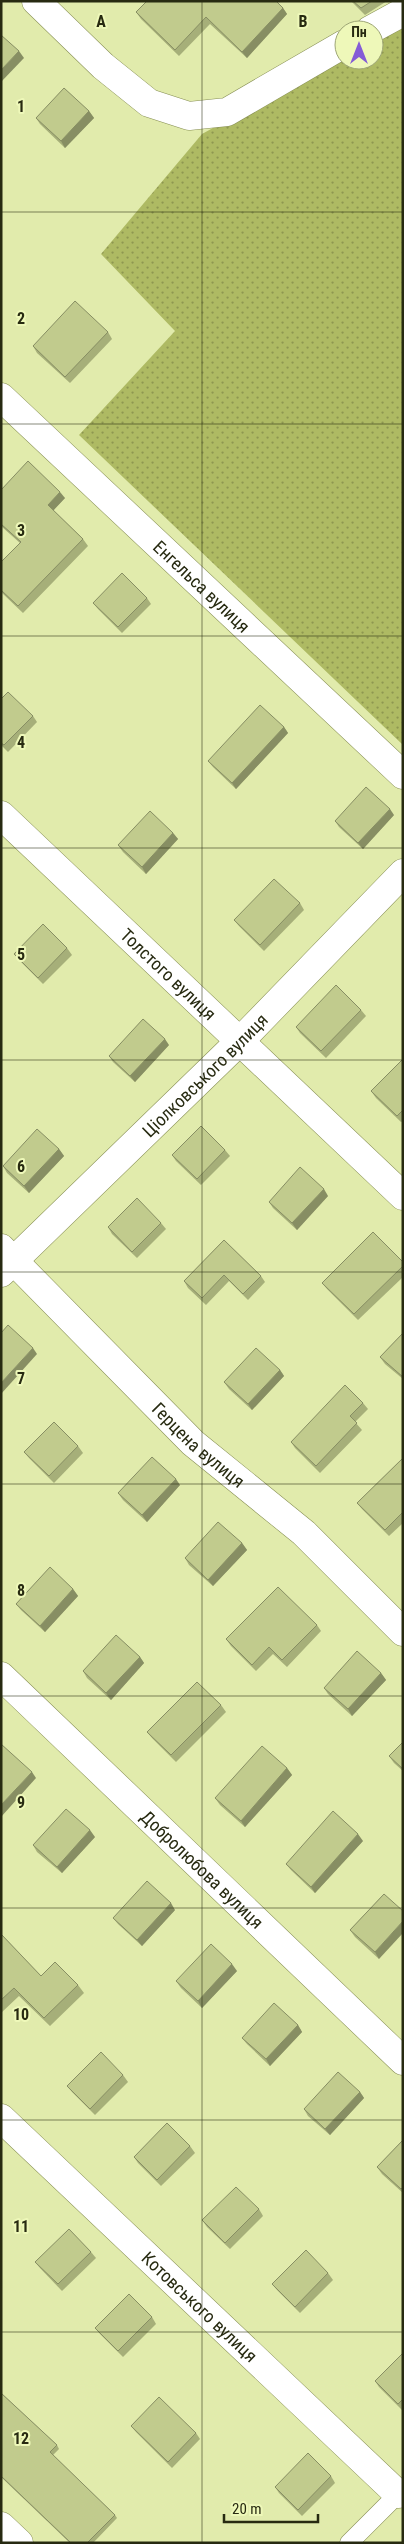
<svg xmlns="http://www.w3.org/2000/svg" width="404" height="2544" font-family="'Roboto Condensed',sans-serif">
	<defs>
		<pattern id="grass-dots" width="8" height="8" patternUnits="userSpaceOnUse" patternTransform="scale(1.25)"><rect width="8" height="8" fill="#aeba63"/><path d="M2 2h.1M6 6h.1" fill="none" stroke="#8e9750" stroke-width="1.8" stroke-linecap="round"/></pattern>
	</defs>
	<rect width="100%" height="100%" fill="#e1ebac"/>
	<polygon fill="url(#grass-dots)" points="403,24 403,745 79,435 175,331 101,254 202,134 344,56 344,60 374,60 374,39"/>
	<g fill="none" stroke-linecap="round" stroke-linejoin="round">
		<defs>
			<polyline id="lane" points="349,2543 403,2489"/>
			<g id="street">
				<polyline points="36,1 103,66 149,103 189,116 227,112 344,44"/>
				<polyline points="370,30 403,12"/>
				<path id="s1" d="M1 397 403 775"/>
				<path id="s2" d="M1 815 403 1196"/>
				<path id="s3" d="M1 1248 193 1443 304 1533 403 1632"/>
				<path id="s4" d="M1 1273 241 1040 403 873"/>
				<path id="s5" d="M1 1676 403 2061"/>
				<path id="s6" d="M1 2118 398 2494"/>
				<polyline points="1,2526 19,2543"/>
			</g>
		</defs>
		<use href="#lane" stroke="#878f54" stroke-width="19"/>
		<use href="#street" stroke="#878f54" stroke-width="29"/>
		<use href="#lane" stroke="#fff" stroke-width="18"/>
		<use href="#street" stroke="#fff" stroke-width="28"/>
	</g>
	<g fill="#a6af79">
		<polygon points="351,1 387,1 365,15"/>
		<polygon points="283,8 287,14 247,58 210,24 179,56 141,19 136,12"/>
		<polygon points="89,111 94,118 65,148 40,124 36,118"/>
		<polygon points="108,332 112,339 70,383 37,353 33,346"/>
		<polygon points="1,490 65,498 53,510 83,539 88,546 23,613 1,592 1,562 20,543 1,526"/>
		<polygon points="147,598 151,604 122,633 98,609 93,603"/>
		<polygon points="1,699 33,716 37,722 8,752 1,745"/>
		<polygon points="284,727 288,733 236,789 213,767 208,761"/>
		<polygon points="394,815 363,849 339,827 335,821"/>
		<polygon points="173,833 178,839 146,874 123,852 118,845"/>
		<polygon points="300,903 304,910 264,951 239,926 234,920"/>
		<polygon points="67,948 72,955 43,984 19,960 14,954"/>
		<polygon points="361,1010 366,1016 326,1058 300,1033 296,1027"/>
		<polygon points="169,1045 135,1082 113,1062 109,1056"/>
		<polygon points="403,1059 403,1121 401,1122 376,1098 371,1091"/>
		<polygon points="59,1149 64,1156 29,1193 7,1173 3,1166"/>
		<polygon points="225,1150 230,1156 201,1185 176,1161 172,1155"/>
		<polygon points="328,1196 297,1230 273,1208 269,1202"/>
		<polygon points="161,1223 166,1229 137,1258 112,1234 108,1227"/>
		<polygon points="224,1240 261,1276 265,1282 248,1300 229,1281 206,1305 188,1288 184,1281"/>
		<polygon points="403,1262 403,1277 358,1320 327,1289 322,1283"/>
		<polygon points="403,1333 403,1379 385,1364 380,1357"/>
		<polygon points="280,1370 284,1376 252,1410 229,1389 224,1382"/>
		<polygon points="363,1403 368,1409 355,1422 362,1430 320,1473 295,1448 291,1442"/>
		<polygon points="78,1446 83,1453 54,1483 29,1458 24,1452"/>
		<polygon points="403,1458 403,1523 389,1536 362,1509 357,1503"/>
		<polygon points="180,1485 147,1522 123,1500 118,1493"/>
		<polygon points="242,1543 247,1550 213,1586 189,1565 185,1558"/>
		<polygon points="73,1589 78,1596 45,1632 21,1610 16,1604"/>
		<polygon points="317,1625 321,1631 287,1667 273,1654 256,1671 231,1646 226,1639"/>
		<polygon points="140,1657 144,1663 111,1700 87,1678 83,1671"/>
		<polygon points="381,1673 386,1680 352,1716 328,1694 324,1688"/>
		<polygon points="221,1705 226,1712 176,1762 152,1738 147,1732"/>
		<polygon points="403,1742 403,1771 394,1763 389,1756"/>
		<polygon points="287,1768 292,1775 245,1827 220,1805 215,1798"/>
		<polygon points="95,1837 62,1873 37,1852 33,1845"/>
		<polygon points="363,1841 315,1893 291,1870 286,1864"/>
		<polygon points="384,1894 379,1959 355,1937 350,1930"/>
		<polygon points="175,1910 142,1946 118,1924 113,1918"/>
		<polygon points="1,1934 41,1976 78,1985 84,1993 50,2026 19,1996 1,2013"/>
		<polygon points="237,1971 202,2008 181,1988 176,1981"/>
		<polygon points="298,2025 302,2032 270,2066 247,2044 242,2038"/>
		<polygon points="123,2075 128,2082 95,2115 72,2092 67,2086"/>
		<polygon points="360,2092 364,2098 330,2135 308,2116 304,2109"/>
		<polygon points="403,2140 403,2193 382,2174 377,2167"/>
		<polygon points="190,2146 195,2153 161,2186 138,2163 134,2157"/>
		<polygon points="259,2209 263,2216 230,2249 207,2227 202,2220"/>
		<polygon points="91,2252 96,2258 62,2291 40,2268 35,2262"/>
		<polygon points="328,2273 333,2280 300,2313 277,2290 272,2284"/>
		<polygon points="152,2317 156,2324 123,2357 100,2334 95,2328"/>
		<polygon points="403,2353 403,2410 402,2410 379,2387 375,2381"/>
		<polygon points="1,2393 57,2445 59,2449 53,2455 115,2515 117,2518 93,2543 70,2543 1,2477"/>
		<polygon points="131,2426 196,2433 200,2439 172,2468 136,2432"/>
		<polygon points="331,2476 335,2483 302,2516 279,2493 275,2487"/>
	</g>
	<g fill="#878e63">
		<polygon points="283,8 287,14 247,58 242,52"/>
		<polygon points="19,51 24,58 1,82 1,70"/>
		<polygon points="89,111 94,118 65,148 61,141"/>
		<polygon points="60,492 65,498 52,512 48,505"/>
		<polygon points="284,727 288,733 236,789 232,783"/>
		<polygon points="390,809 394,815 363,849 358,843"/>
		<polygon points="173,833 178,839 146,874 142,867"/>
		<polygon points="165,1039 169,1045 135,1082 130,1076"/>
		<polygon points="59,1149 64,1156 29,1193 24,1186"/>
		<polygon points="324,1189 328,1196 297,1230 292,1223"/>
		<polygon points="33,1348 37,1354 1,1394 1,1383"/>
		<polygon points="280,1370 284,1376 252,1410 248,1404"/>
		<polygon points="176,1479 180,1485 147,1522 142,1515"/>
		<polygon points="242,1543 247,1550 213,1586 208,1580"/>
		<polygon points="73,1589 78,1596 45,1632 40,1626"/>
		<polygon points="140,1657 144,1663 111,1700 106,1693"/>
		<polygon points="381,1673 386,1680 352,1716 348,1709"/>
		<polygon points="287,1768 292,1775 245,1827 241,1821"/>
		<polygon points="32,1772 36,1778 1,1817 1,1805"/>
		<polygon points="90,1830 95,1837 62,1873 57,1867"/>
		<polygon points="358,1834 363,1841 315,1893 311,1887"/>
		<polygon points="171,1903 175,1910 142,1946 137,1940"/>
		<polygon points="403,1921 403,1933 379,1959 375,1952"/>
		<polygon points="232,1964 237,1971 202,2008 198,2001"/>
		<polygon points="298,2025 302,2032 270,2066 266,2059"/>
		<polygon points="360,2092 364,2098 330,2135 325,2129"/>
	</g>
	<g fill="#c1cb8d" stroke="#878e63">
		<polygon points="147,1 276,1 283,8 242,52 206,17 175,50 136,12"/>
		<polygon points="353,1 372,1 361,8"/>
		<polygon points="1,35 19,51 1,70"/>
		<polygon points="64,88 89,111 61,141 36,118"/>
		<polygon points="75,301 108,332 65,377 33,346"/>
		<polygon points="28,461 60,492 48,505 83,539 18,606 1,590 1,562 21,542 1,524 1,490"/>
		<polygon points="122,573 147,598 118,627 93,603"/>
		<polygon points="8,692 33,716 4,745 1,743 1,699"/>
		<polygon points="260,705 284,727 232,783 208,761"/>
		<polygon points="366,787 390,809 358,843 335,821"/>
		<polygon points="150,811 173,833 142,867 118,845"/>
		<polygon points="274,879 300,903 260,945 234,920"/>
		<polygon points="43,924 67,948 38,978 14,954"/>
		<polygon points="336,985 361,1010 321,1051 296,1027"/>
		<polygon points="143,1019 165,1039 130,1076 109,1056"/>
		<polygon points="403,1059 403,1110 397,1116 371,1091"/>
		<polygon points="201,1126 225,1150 197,1179 172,1155"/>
		<polygon points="37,1129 59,1149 24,1186 3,1166"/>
		<polygon points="300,1167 324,1189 292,1223 269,1202"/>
		<polygon points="137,1198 161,1223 132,1252 108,1227"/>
		<polygon points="373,1232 403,1262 403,1266 354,1314 322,1283"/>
		<polygon points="224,1240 261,1276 243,1294 224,1275 202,1298 184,1281"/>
		<polygon points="8,1325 33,1348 1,1383 1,1333"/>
		<polygon points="403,1333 403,1377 380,1357"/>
		<polygon points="256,1348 280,1370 248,1404 224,1382"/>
		<polygon points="345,1385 363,1403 350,1416 357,1423 316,1466 291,1442"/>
		<polygon points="54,1422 78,1446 49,1476 24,1452"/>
		<polygon points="152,1457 176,1479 142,1515 118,1493"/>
		<polygon points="403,1458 403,1512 385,1530 357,1503"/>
		<polygon points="218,1522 242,1543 208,1580 185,1558"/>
		<polygon points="50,1567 73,1589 40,1626 16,1604"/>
		<polygon points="278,1587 317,1625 282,1660 269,1647 252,1665 226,1639"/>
		<polygon points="116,1635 140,1657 106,1693 83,1671"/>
		<polygon points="357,1651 381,1673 348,1709 324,1688"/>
		<polygon points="197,1682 221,1705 171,1755 147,1732"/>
		<polygon points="403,1742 403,1769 389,1756"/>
		<polygon points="1,1744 32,1772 1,1805"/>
		<polygon points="262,1746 287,1768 241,1821 215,1798"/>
		<polygon points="66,1809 90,1830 57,1867 33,1845"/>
		<polygon points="333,1811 358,1834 311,1887 286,1864"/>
		<polygon points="147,1881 171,1903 137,1940 113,1918"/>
		<polygon points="384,1894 403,1911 403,1921 375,1952 350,1930"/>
		<polygon points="1,1934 41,1976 55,1962 78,1985 44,2018 14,1988 1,2000"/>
		<polygon points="211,1944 232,1964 198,2001 176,1981"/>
		<polygon points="274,2003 298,2025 266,2059 242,2038"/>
		<polygon points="101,2052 123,2075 90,2109 67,2086"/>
		<polygon points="338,2072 360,2092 325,2129 304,2109"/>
		<polygon points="167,2123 190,2146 157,2180 134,2157"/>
		<polygon points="403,2140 403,2187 401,2189 377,2167"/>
		<polygon points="236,2187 259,2209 225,2243 202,2220"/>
		<polygon points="69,2229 91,2252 58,2284 35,2262"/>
		<polygon points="306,2250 328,2273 295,2307 272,2284"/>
		<polygon points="129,2294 152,2317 118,2351 95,2328"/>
		<polygon points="403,2353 403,2399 398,2404 375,2381"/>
		<polygon points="1,2393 57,2445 50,2452 115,2515 87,2543 71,2543 1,2476"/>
		<polygon points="159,2397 196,2433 168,2462 131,2426"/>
		<polygon points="308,2453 331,2476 298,2510 275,2487"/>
	</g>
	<path fill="none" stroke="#272a11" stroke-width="1" stroke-opacity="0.55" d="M202 1V2543M1 212H403M1 424H403M1 636H403M1 848H403M1 1060H403M1 1272H403M1 1484H403M1 1696H403M1 1908H403M1 2120H403M1 2332H403"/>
	<g text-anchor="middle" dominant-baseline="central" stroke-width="4" stroke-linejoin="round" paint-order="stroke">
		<g font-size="18" fill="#272a11" stroke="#eef8b9">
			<text stroke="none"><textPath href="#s1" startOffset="276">Енгельса вулиця</textPath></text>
			<text stroke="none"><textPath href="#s2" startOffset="231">Толстого вулиця</textPath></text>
			<text stroke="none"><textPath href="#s4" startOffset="284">Ціолковського вулиця</textPath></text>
			<text stroke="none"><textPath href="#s3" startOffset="279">Герцена вулиця</textPath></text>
			<text stroke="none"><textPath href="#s5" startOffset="279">Добролюбова вулиця</textPath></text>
			<text stroke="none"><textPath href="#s6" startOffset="274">Котовського вулиця</textPath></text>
		</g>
	</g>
	<g font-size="16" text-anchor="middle" font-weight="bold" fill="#272a11" stroke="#eef8b9" stroke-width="4" stroke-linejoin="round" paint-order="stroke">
		<text x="101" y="27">A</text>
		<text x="303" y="27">B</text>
		<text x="21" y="112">1</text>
		<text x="21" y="324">2</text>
		<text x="21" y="536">3</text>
		<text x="21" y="748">4</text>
		<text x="21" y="960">5</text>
		<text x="21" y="1172">6</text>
		<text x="21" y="1384">7</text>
		<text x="21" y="1596">8</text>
		<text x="21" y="1808">9</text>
		<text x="21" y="2020">10</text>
		<text x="21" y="2232">11</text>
		<text x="21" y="2444">12</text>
	</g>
	<rect width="404" height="2544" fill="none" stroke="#272a11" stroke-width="5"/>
	<g transform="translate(359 45)"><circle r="24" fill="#eef8b9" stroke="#9ea676"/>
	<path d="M0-4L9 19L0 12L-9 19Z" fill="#845cd6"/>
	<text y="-8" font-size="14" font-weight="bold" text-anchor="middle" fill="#272a11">Пн</text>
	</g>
	<path d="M224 2514v8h94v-8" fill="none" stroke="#272a11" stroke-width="2.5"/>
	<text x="232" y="2514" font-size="15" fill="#272a11" stroke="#eef8b9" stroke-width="4" paint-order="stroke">20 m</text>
</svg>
